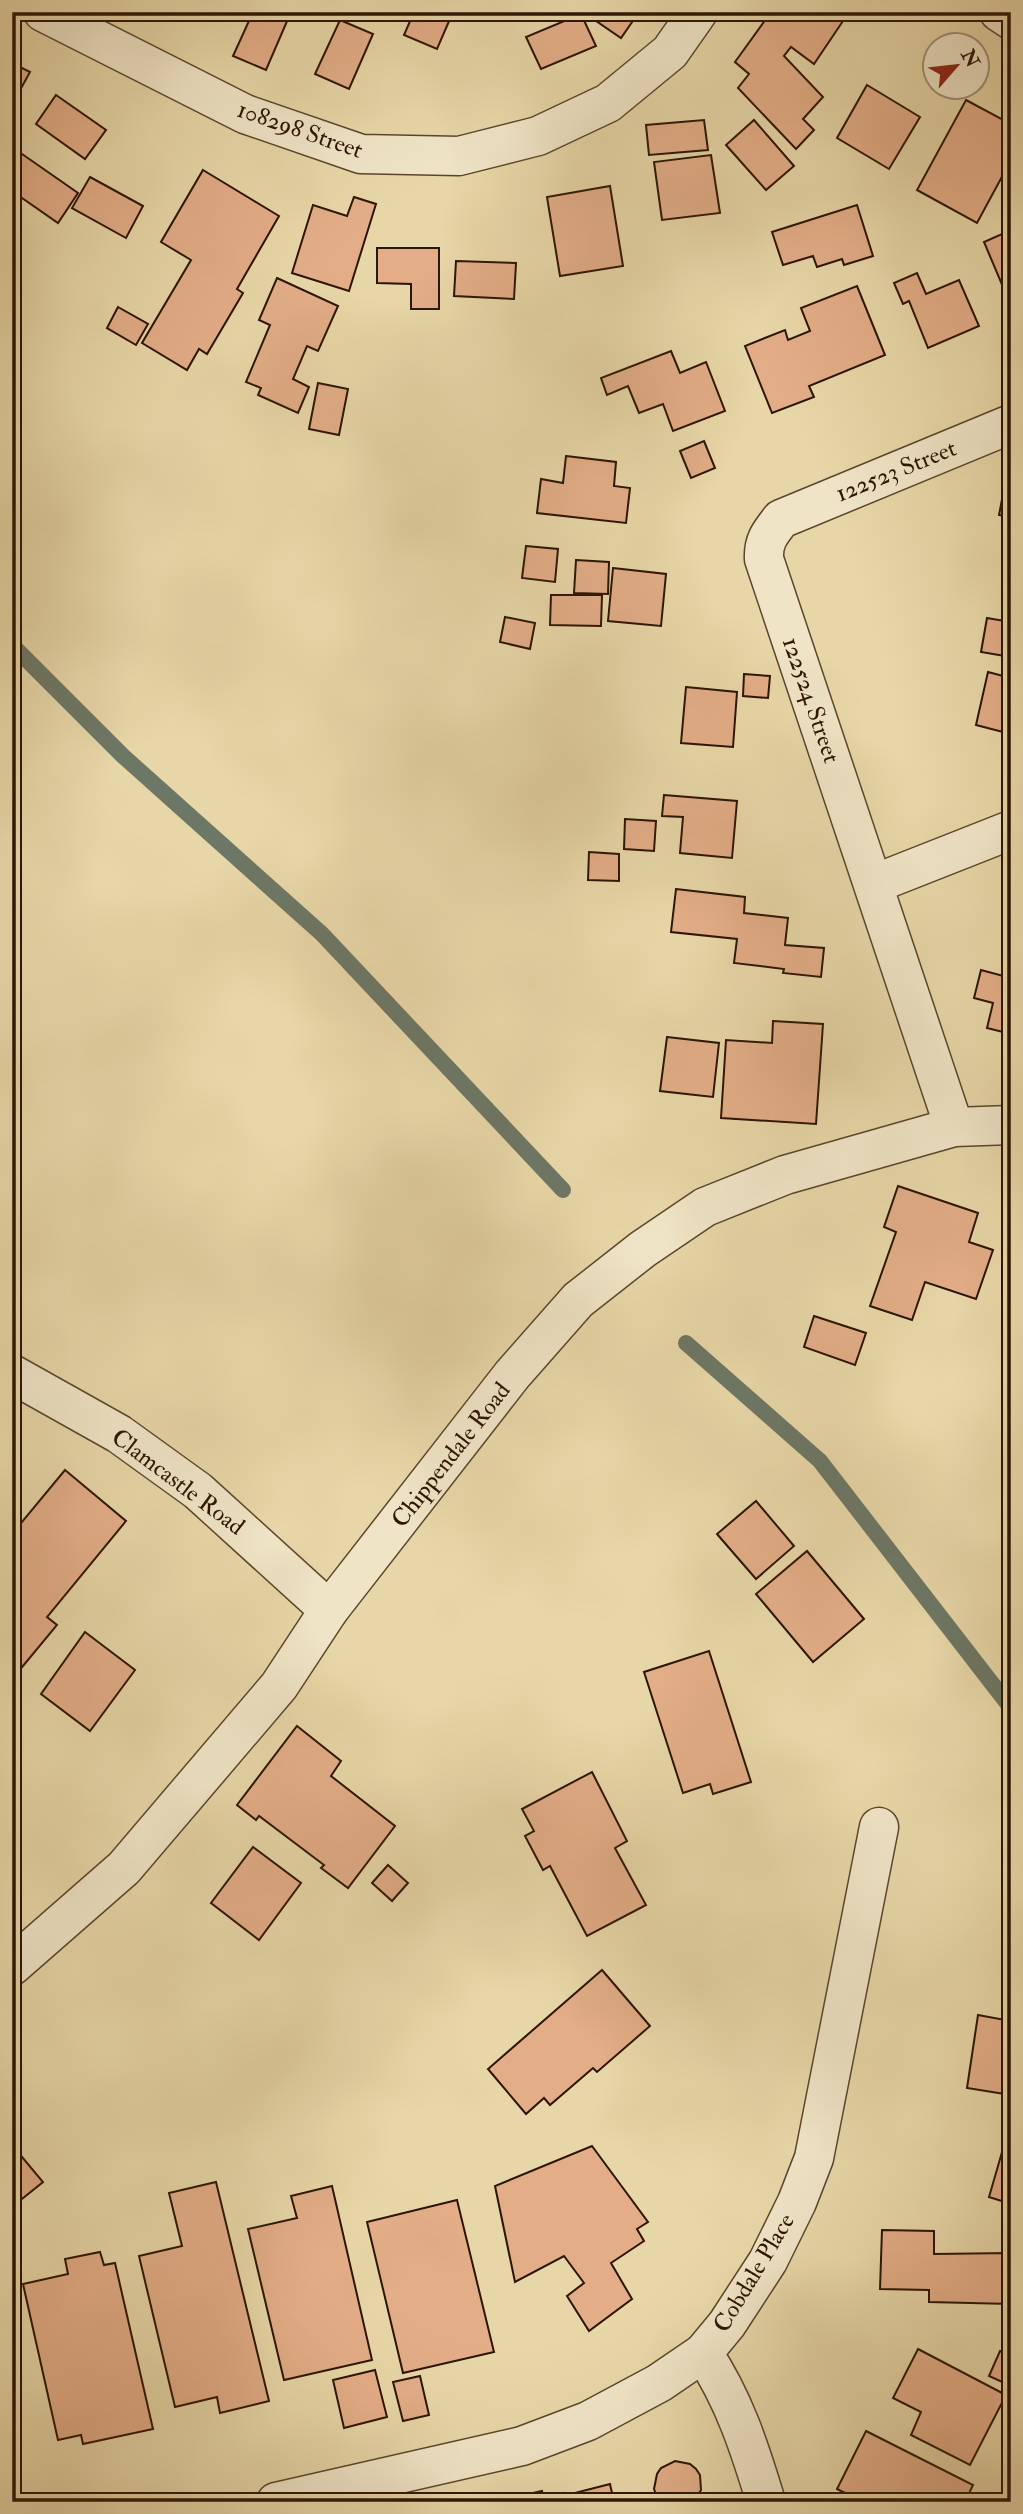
<svg xmlns="http://www.w3.org/2000/svg" width="1023" height="2514" font-family="'IM FELL Double Pica',serif">
	<rect width="100%" height="100%" fill="#e7d6a7"/>
	<filter id="stains"><feTurbulence type="fractalNoise" baseFrequency=".00286" numOctaves="4"/><feColorMatrix values="0 0 0 0 .2 0 0 0 0 .09 0 0 0 0 .02 0 0 0 .5 -.17"/></filter>
	<radialGradient id="worn" r=".72"><stop offset=".6" stop-color="#630" stop-opacity="0"/><stop offset="1" stop-color="#630" stop-opacity=".3"/></radialGradient>
	<g fill="none" stroke-linecap="round" stroke-linejoin="round">
		<g stroke="#6d7765" stroke-width="16">
			<polyline points="12,645 123,756 322,934 563,1190"/>
			<polyline points="686,1343 820,1461 1011,1708"/>
		</g>
	</g>
	<g fill="#e2ad87" stroke="#2d1504" stroke-width="2">
		<polygon points="253,12 291,12 266,70 233,56"/>
		<polygon points="414,12 453,12 437,49 404,35"/>
		<polygon points="583,12 639,12 621,38"/>
		<polygon points="771,12 849,12 814,64 791,47 784,56 823,97 803,119 814,130 796,149 738,88 749,74 735,62"/>
		<polygon points="581,14 596,46 541,69 526,37"/>
		<polygon points="340,20 373,34 349,89 315,74"/>
		<polygon points="12,63 30,72 13,103 12,102"/>
		<polygon points="867,85 920,117 889,169 837,138"/>
		<polygon points="56,95 106,130 85,159 36,124"/>
		<polygon points="966,100 1011,124 1011,143 1004,155 1011,160 977,223 917,190"/>
		<polygon points="704,120 708,150 649,155 646,125"/>
		<polygon points="754,120 794,166 766,190 726,145"/>
		<polygon points="12,147 78,193 58,223 12,191"/>
		<polygon points="711,155 720,213 662,220 654,162"/>
		<polygon points="203,170 279,216 237,289 243,293 207,354 199,349 187,370 142,343 191,260 161,242"/>
		<polygon points="1011,171 1011,191 1002,176"/>
		<polygon points="90,177 143,206 126,238 72,208"/>
		<polygon points="610,186 623,266 560,276 547,197"/>
		<polygon points="354,197 376,204 349,291 292,273 313,205 347,216"/>
		<polygon points="857,205 873,256 844,265 842,259 817,267 813,256 783,265 772,232"/>
		<polygon points="1011,230 1011,284 1003,287 984,242"/>
		<polygon points="377,248 439,248 439,309 411,309 411,284 377,283"/>
		<polygon points="456,261 516,263 514,299 454,296"/>
		<polygon points="917,273 926,294 959,280 979,326 928,348 909,301 903,304 894,283"/>
		<polygon points="277,278 338,306 318,351 307,346 293,379 309,387 298,413 258,395 261,388 246,382 270,325 259,320"/>
		<polygon points="857,286 885,355 809,386 814,397 772,413 745,346 785,330 788,340 810,331 801,308"/>
		<polygon points="118,307 148,324 136,345 107,328"/>
		<polygon points="671,351 680,373 706,362 725,411 673,431 663,404 639,413 628,386 607,395 601,378"/>
		<polygon points="318,383 348,389 339,435 309,429"/>
		<polygon points="704,441 715,468 691,478 680,451"/>
		<polygon points="566,456 616,462 614,486 630,488 626,523 537,513 541,479 563,483"/>
		<polygon points="1008,468 1011,468 1011,517 999,515"/>
		<polygon points="526,546 558,549 555,582 522,578"/>
		<polygon points="576,560 609,562 608,594 574,593"/>
		<polygon points="613,568 666,574 661,626 608,621"/>
		<polygon points="551,595 602,595 601,626 550,625"/>
		<polygon points="505,617 535,623 530,649 500,642"/>
		<polygon points="987,618 1011,622 1011,657 981,652"/>
		<polygon points="988,672 1011,678 1011,696 1003,732 976,725"/>
		<polygon points="744,674 770,676 768,698 743,696"/>
		<polygon points="686,687 737,692 733,747 681,743"/>
		<polygon points="664,795 737,801 732,858 680,853 683,817 662,816"/>
		<polygon points="625,819 656,821 654,851 624,849"/>
		<polygon points="589,852 619,854 619,881 588,880"/>
		<polygon points="676,889 745,897 744,913 788,918 785,945 824,948 821,977 783,973 784,969 734,963 737,939 671,932"/>
		<polygon points="981,970 1011,978 1011,1034 987,1028 993,1003 974,998"/>
		<polygon points="773,1021 823,1024 816,1124 721,1118 726,1040 772,1043"/>
		<polygon points="667,1037 719,1043 713,1097 660,1091"/>
		<polygon points="898,1186 978,1213 969,1242 993,1250 976,1299 925,1282 912,1320 870,1306 896,1232 884,1227"/>
		<polygon points="814,1316 866,1333 855,1365 804,1347"/>
		<polygon points="65,1470 126,1521 47,1617 57,1625 18,1672 12,1667 12,1534"/>
		<polygon points="756,1501 794,1546 756,1579 717,1534"/>
		<polygon points="807,1551 864,1619 813,1662 756,1594"/>
		<polygon points="85,1632 135,1670 90,1731 41,1694"/>
		<polygon points="709,1651 751,1782 713,1794 710,1784 683,1793 644,1672"/>
		<polygon points="297,1726 341,1761 331,1776 395,1826 348,1888 321,1868 324,1865 259,1816 256,1820 237,1805"/>
		<polygon points="592,1772 627,1841 615,1848 646,1905 587,1936 550,1866 543,1870 525,1836 534,1831 522,1809"/>
		<polygon points="253,1847 301,1883 259,1940 211,1903"/>
		<polygon points="388,1865 408,1883 392,1901 372,1883"/>
		<polygon points="602,1970 650,2026 597,2072 593,2068 550,2105 544,2098 526,2114 488,2069"/>
		<polygon points="978,2015 1011,2021 1011,2095 967,2088"/>
		<polygon points="1009,2128 1011,2128 1011,2204 989,2197"/>
		<polygon points="12,2145 43,2182 12,2207"/>
		<polygon points="592,2146 648,2222 637,2229 644,2241 611,2263 632,2299 589,2331 567,2296 584,2283 564,2256 515,2282 495,2186"/>
		<polygon points="216,2182 269,2401 220,2413 217,2397 175,2407 139,2256 182,2246 169,2193"/>
		<polygon points="332,2186 372,2360 284,2380 248,2229 297,2218 291,2196"/>
		<polygon points="457,2200 494,2352 403,2373 367,2222"/>
		<polygon points="882,2230 934,2231 934,2254 1011,2253 1011,2304 929,2302 929,2290 880,2289"/>
		<polygon points="100,2252 104,2265 115,2263 153,2429 83,2444 81,2435 58,2440 23,2284 68,2274 65,2259"/>
		<polygon points="918,2349 1006,2395 970,2465 911,2435 921,2412 893,2398"/>
		<polygon points="1000,2351 1011,2355 1011,2386 989,2376"/>
		<polygon points="375,2370 387,2417 344,2428 333,2380"/>
		<polygon points="420,2376 429,2415 403,2421 393,2382"/>
		<polygon points="866,2431 973,2485 965,2502 863,2502 837,2489"/>
		<polygon points="675,2461 690,2464 696,2469 700,2475 701,2490 694,2502 662,2502 657,2497 654,2489 657,2474 661,2468"/>
		<polygon points="610,2484 614,2502 568,2502 567,2495"/>
		<polygon points="542,2491 543,2497 564,2493 566,2502 516,2502 515,2497"/>
	</g>
	<g fill="none" stroke-linecap="round" stroke-linejoin="round">
		<defs>
			<g id="minor">
				<polyline points="43,12 245,114 361,154 459,156 538,136 608,103 670,52 698,12"/>
				<polyline points="874,884 1011,830"/>
				<path d="M954 1127 764 559C763 541 770 533 781 519L1011 424"/>
				<polyline points="12,1374 119,1434 198,1491 329,1610"/>
				<polyline points="12,1966 124,1868 279,1686 329,1610 512,1375 578,1300 643,1249 705,1207 785,1175 954,1127 1011,1125"/>
				<path d="M703 2353C734 2399 750 2449 766 2502"/>
				<polyline points="276,2502 522,2446 588,2421 659,2383 703,2353 727,2324 768,2261 797,2202 814,2158 879,1827"/>
			</g>
			<polyline id="tertiary" points="999,12 1011,20"/>
		</defs>
		<use href="#minor" stroke="#5c452d" stroke-width="41"/>
		<use href="#tertiary" stroke="#5c452d" stroke-width="41"/>
		<use href="#minor" stroke="#efe4c6" stroke-width="38"/>
		<use href="#tertiary" stroke="#efe4c6" stroke-width="38"/>
	</g>
	<g text-anchor="middle" dominant-baseline="central" stroke-width="5" stroke-linejoin="round" paint-order="stroke">
		<g font-size="24" fill="#2d1504" stroke="#efe4c6">
			<text transform="translate(300 130) rotate(19)">108298 Street</text>
			<text transform="translate(896 471) rotate(-22)">122523 Street</text>
			<text transform="translate(811 700) rotate(71)">122524 Street</text>
			<text transform="translate(451 1455) rotate(-52)">Chippendale Road</text>
			<text transform="translate(178 1482) rotate(37)">Clamcastle Road</text>
			<text transform="translate(754 2273) rotate(-59)">Cobdale Place</text>
		</g>
	</g>
	<rect width="1023" height="2514" fill="none" stroke="#e7d6a7" stroke-width="42"/>
	<rect x="14" y="14" width="995" height="2486" fill="none" stroke="#2d1504" stroke-width="3.5"/>
	<rect x="21" y="21" width="981" height="2472" fill="none" stroke="#2d1504" stroke-width="2"/>
	<g transform="translate(956 66) rotate(62)"><circle r="33" fill="#efe4c6" stroke="#a19178" stroke-width="2"/>
	<path d="M0-5L12 26L0 18L-12 26Z" fill="#8f2418"/>
	<text y="-10" font-size="19" font-weight="bold" text-anchor="middle" fill="#2d1504">N</text>
	</g>
	<rect width="100%" height="100%" filter="url(#stains)"/>
	<rect width="100%" height="100%" fill="url(#worn)"/>
</svg>
